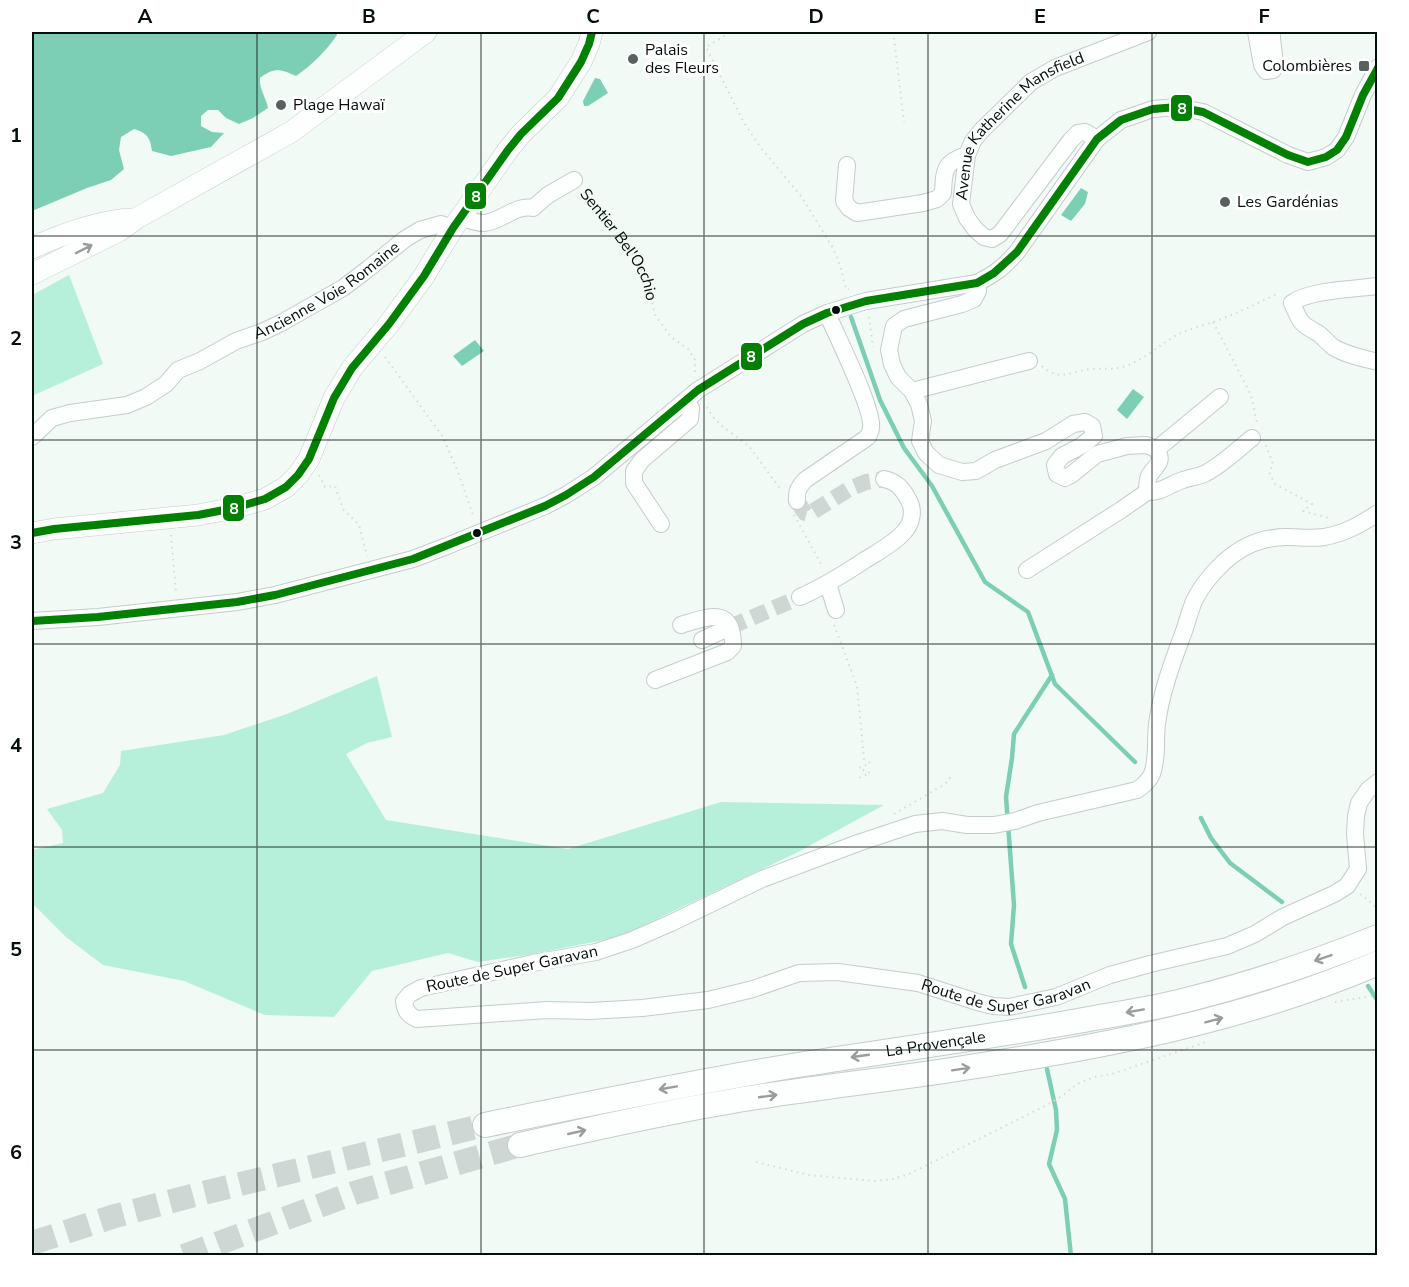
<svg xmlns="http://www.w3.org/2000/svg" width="1409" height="1287" font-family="'Nunito Sans',sans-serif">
	<rect width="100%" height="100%" fill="#f2faf6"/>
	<g fill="#b6f0da">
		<polygon points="69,275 103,364 32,396 32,295"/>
		<polygon points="377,676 392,737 367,743 346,754 386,820 568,849 721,802 884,805 796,853 619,937 533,954 478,962 448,953 372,971 334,1017 265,1015 184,981 103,965 66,937 32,903 32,850 63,843 62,830 47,809 103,793 120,765 121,751 224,735 287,714"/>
	</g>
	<g fill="#7ccfb5">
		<path d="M32 32H336L337 35C325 52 313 64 296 76 281 69 274 67 260 78 259 89 266 97 268 108L253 118 239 124 226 118 218 110H208L201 116V126L212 132 224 133 211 147 171 156 152 151C150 137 147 133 134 129L121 137 119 150 124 169 111 180 87 188 32 211Z"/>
		<polygon points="595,78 600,79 608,93 588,106 584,106 583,101"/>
		<polygon points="1081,188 1088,192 1085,204 1071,221 1061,215"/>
		<polygon points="475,340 484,351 462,366 453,356"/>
		<polygon points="1133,389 1144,397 1127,419 1117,410"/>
	</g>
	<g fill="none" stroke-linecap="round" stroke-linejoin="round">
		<g stroke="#7ccfb5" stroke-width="4.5">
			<polyline points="851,317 880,400 904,448 932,486 985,582 1028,612 1055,684 1135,762"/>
			<polyline points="1201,818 1211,838 1230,863 1282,902"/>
			<polyline points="1368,986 1378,1001"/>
			<polyline points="1025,987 1011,944 1014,905 1006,797 1012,758 1014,734 1052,675"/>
			<polyline points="1047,1069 1056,1110 1057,1130 1049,1164 1065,1199 1071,1256"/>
		</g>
		<g stroke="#ced7d3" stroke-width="16" stroke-dasharray="16 8" stroke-linecap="butt">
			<polyline points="797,501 805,513 809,514 849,489 866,482 884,479"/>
			<polyline points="730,627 800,597"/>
		</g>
		<g stroke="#ced7d3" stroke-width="24" stroke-dasharray="24 12" stroke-linecap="butt">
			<polyline points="32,1243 115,1216 195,1195 485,1125"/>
			<polyline points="184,1256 354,1193 520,1145"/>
		</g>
		<defs>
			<g id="minor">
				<path d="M1256 32 1262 65 1266 71 1273 70C1277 59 1271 44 1272 32"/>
				<path id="s2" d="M1097 139 1085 132 1078 133 1071 140 1000 234 992 239 984 237 975 229 967 218 961 204 967 155 973 141 981 131 1031 82 1055 68 1148 32"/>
				<path d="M847 165 844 201 849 208 857 213 923 203 937 199 943 193C944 172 943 162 967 155"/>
				<path d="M460 217C468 220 476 223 484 223 501 222 516 204 533 208L548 195 574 180"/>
				<path d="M977 283 978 291 974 299 962 304 904 319 894 326 889 350 892 364 898 377 912 391 919 404 923 421 920 441 926 453 939 465 962 472 976 471 995 460 1046 441 1073 424 1085 422 1092 426 1094 436 1081 446 1062 456 1055 465 1057 474 1065 478 1071 475 1097 454 1127 446 1146 445 1157 449C1164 464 1156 464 1149 476 1147 481 1147 487 1147 492L1121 510 1027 570"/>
				<path d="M1378 286C1356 289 1309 290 1292 303 1301 324 1300 323 1319 334 1324 338 1328 343 1333 347 1346 355 1362 358 1378 362"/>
				<polyline points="912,391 1029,361"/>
				<path id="s3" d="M32 437 52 418 70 413 127 405 146 397 166 384 178 370 200 361 236 341 262 332 281 323 343 288 368 269 405 239 420 230 441 224 453 228"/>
				<polyline points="1157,449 1220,397"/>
				<path d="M1147 492C1161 493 1170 484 1183 480 1190 477 1199 477 1206 473 1223 464 1237 450 1252 438"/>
				<path d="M797 501C796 491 799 487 805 480L868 437C869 434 871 431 871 428 874 409 836 335 827 313"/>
				<path id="s4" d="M1378 513C1361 524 1344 534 1324 537 1312 539 1299 537 1287 537 1260 537 1237 548 1218 568 1209 577 1200 589 1194 601 1190 611 1187 622 1184 631 1173 661 1161 692 1157 724 1155 740 1158 758 1152 774 1149 781 1143 786 1137 790L1038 813 1015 821 994 825H967L942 821 915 824 858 843 762 879 671 923 632 940 596 952 533 963 421 988 410 994 404 1001C405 1011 408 1015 417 1019L547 1010 590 1011 642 1008 708 1000 753 989 799 973 838 972 918 983 977 1002 993 1006 1009 1007 1056 997 1110 975 1150 964 1227 946 1255 934 1283 917 1334 894 1347 886 1358 869 1355 834 1356 816 1359 803 1368 790 1378 782"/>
				<polyline points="661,524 634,483 634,471 642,460 690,419 691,408 686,400"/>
				<polyline points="828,584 836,610"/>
				<path d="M800 597C823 587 844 574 865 560 878 552 893 544 903 533 912 524 915 510 908 499 902 488 897 482 884 479"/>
				<path d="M32 621 98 617 237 602 275 595 371 570 413 559 447 546 545 506 566 495 594 477 698 390 803 324 827 313 866 301 977 283C996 273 1003 268 1017 252L1097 139 1121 120 1153 109 1177 107 1203 112 1288 155 1308 162 1326 157 1337 150 1346 137 1363 95 1378 67"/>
				<polyline points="702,640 730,627"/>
				<path d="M655 680 727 652 733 646C733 605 708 617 681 625"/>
			</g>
			<g id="major">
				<path d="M32 248C62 234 94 223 127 219"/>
				<polyline points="32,274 119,231 137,218 291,132 426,32"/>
				<polyline points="32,533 54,529 198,515 234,508 265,499 286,487 298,475 309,459 334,398 352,368 389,324 424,276 453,228 508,150 521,134 558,98 581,62 589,44 592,32"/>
			</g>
			<g id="highway">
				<path id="s5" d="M485 1125C587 1104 689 1083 792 1066 887 1051 983 1038 1078 1021 1115 1014 1153 1009 1190 999 1254 983 1316 962 1378 937"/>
				<path d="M520 1145C590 1129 661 1113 733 1101 807 1088 882 1081 957 1069 1101 1047 1243 1021 1378 963"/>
			</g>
		</defs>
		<use href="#minor" stroke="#c3cdc9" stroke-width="18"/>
		<use href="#major" stroke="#c3cdc9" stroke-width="22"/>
		<use href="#highway" stroke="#c3cdc9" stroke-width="26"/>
		<g stroke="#d7dad8" stroke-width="2" stroke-dasharray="1.5 4.5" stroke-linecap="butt">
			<polyline points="727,32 728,34 706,47 744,123 761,148 801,196 833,248 840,265 846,289 849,289"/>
			<polyline points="895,32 894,38 904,122"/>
			<path id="s1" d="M584 192 612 226 636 259 647 279 655 315 671 337 688 349 695 360V373"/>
			<polyline points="869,317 873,347"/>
			<polyline points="1213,322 1251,395 1257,423"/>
			<polyline points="385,357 443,437 458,472 474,518"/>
			<path d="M1042 366C1058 380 1066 374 1085 370 1099 367 1112 371 1126 366 1146 359 1162 342 1181 333 1192 328 1205 325 1216 321 1238 313 1258 303 1279 293"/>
			<polyline points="707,407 712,416 723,427 748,445 782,491"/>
			<polyline points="1266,445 1273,464 1269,472 1275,484 1312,504 1303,511 1332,519"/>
			<polyline points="319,475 325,487 335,486 343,509 359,525 367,556"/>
			<polyline points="794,515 821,564 821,568"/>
			<polyline points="171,535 176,592"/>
			<polyline points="834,625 857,686 864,759 870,763 859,768 870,773 859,778"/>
			<polyline points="894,814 945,784 953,774"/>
			<polyline points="1360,894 1372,903 1378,910"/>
			<polyline points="1335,1002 1378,995"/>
			<polyline points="756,1162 809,1175 874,1181 893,1179 909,1174 1045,1106 1062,1096 1077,1084 1094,1077 1112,1074 1206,1042"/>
		</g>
		<use href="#minor" stroke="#fdfefe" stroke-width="16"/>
		<use href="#major" stroke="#fdfefe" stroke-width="21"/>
		<use href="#highway" stroke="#fdfefe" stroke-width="24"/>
		<defs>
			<g id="bus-1">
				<polyline points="32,533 54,529 198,515 234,508 265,499 286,487 298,475 309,459 334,398 352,368 389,324 424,276 453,228 508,150 521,134 558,98 581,62 589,44 592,32"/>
				<polyline points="32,621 98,617 237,602 275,595 413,559 545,506 566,495 594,477 698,390 803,324 827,313 866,301 977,283 994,273 1017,252 1097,139 1121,120 1153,109 1177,107 1203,112 1288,155 1308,162 1326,157 1337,150 1346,137 1363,95 1378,68"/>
			</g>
		</defs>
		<use href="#bus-1" stroke="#fff" stroke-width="12"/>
		<use href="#bus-1" stroke="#008000" stroke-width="8"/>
	</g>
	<defs><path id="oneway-shaft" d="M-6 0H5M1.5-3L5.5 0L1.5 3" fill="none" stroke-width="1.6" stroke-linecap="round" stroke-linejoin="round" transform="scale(1.5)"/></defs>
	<g stroke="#999e9c">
		<use href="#oneway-shaft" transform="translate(84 249) rotate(-27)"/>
		<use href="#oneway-shaft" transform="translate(1323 958) rotate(161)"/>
		<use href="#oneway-shaft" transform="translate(1135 1011) rotate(170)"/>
		<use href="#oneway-shaft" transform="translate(1214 1020) rotate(-15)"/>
		<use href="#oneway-shaft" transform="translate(860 1056) rotate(172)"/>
		<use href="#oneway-shaft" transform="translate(961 1069) rotate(-9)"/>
		<use href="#oneway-shaft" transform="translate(668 1088) rotate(170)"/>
		<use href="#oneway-shaft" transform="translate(768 1096) rotate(-8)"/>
		<use href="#oneway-shaft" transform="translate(577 1132) rotate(-13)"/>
	</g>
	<path fill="none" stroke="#030f0a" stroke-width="1.5" stroke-opacity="0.55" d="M257 32V1256M481 32V1256M704 32V1256M928 32V1256M1152 32V1256M32 236H1378M32 440H1378M32 644H1378M32 847H1378M32 1050H1378"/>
	<g fill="#57615d" stroke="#fff" stroke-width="2">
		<circle cx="633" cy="59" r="6"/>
		<rect x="1358" y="60" width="12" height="12" rx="3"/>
		<circle cx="281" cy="105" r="6"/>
		<circle cx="1225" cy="202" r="6"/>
	</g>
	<g fill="#030f0a" stroke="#fff" stroke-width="2">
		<circle cx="836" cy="310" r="5"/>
		<circle cx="477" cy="533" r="5"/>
	</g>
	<g text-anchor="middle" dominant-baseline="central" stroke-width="6" stroke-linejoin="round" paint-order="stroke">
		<g font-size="16" fill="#030f0a" stroke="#fff" text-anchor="start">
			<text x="645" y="50">Palais<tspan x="645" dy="18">des Fleurs</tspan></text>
			<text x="1352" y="66" text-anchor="end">Colombières</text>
			<text x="293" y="105">Plage Hawaï</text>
			<text x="1237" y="202">Les Gardénias</text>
		</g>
		<g font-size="16" fill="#030f0a" stroke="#fff">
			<text stroke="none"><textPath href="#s2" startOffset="312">Avenue Katherine Mansfield</textPath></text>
			<text stroke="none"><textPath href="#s1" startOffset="64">Sentier Bel'Occhio</textPath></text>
			<text stroke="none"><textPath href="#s3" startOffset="336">Ancienne Voie Romaine</textPath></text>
			<text transform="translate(512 969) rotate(-12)">Route de Super Garavan</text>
			<text stroke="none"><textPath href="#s4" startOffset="1810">Route de Super Garavan</textPath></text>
			<text stroke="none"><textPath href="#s5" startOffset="458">La Provençale</textPath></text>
		</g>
	</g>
	<g stroke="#fff" stroke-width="2">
		<rect x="1170" y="94" width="23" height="28" rx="6" fill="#008000"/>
		<rect x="464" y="182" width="23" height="28" rx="6" fill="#008000"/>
		<rect x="740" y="342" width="23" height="29" rx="6" fill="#008000"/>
		<rect x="222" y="494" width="23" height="28" rx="6" fill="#008000"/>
	</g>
	<g font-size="16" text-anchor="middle" font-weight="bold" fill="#fff">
		<text x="1182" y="114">8</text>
		<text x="476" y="202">8</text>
		<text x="751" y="362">8</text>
		<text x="234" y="514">8</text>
	</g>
	<rect width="1409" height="1287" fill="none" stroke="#ffffff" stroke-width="66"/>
	<rect x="33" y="33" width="1343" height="1221" fill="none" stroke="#030f0a" stroke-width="2"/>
	<g font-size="20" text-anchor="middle" font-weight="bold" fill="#030f0a">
		<text x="145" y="23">A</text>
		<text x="369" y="23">B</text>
		<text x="593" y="23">C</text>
		<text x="816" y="23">D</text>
		<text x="1040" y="23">E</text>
		<text x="1264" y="23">F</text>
		<text x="16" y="142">1</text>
		<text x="16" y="345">2</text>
		<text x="16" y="549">3</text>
		<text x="16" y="752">4</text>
		<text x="16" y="956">5</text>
		<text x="16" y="1159">6</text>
	</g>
</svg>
